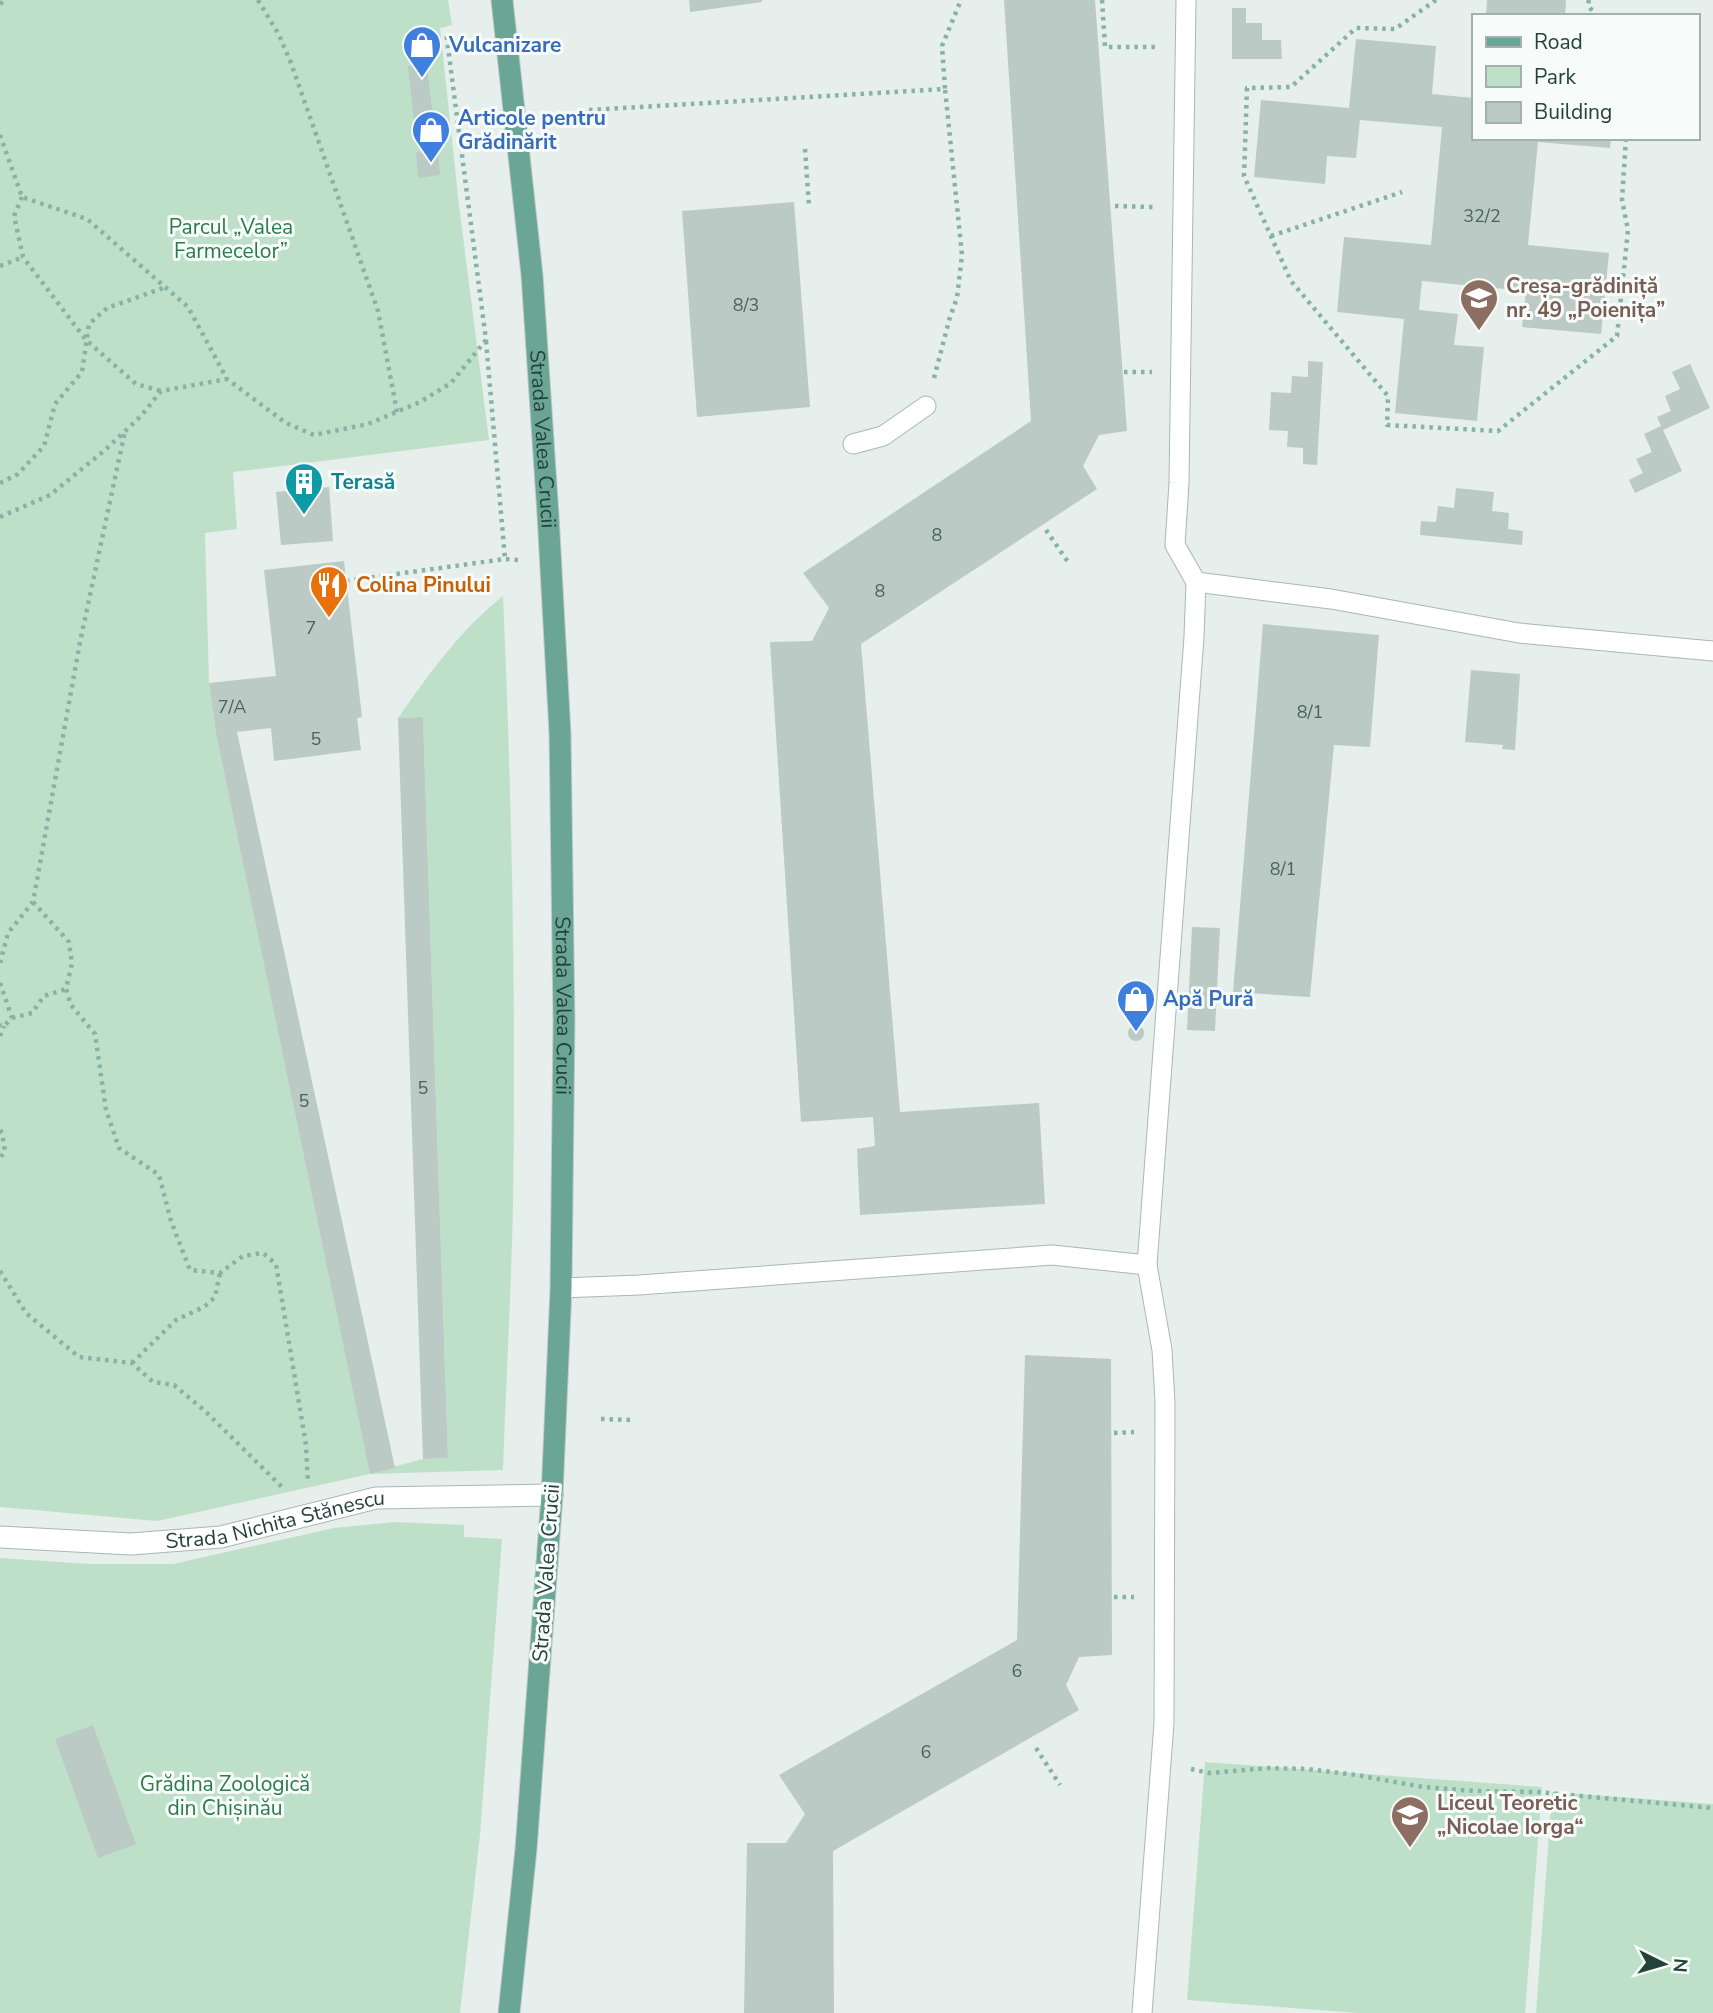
<svg xmlns="http://www.w3.org/2000/svg" width="1713" height="2013" font-family="'Nunito Sans',sans-serif">
	<rect width="100%" height="100%" fill="#e6efeb"/>
	<g fill="#bfe0c8">
		<path d="M0 0H448L452 25 440 28 459 205 489 440 233 472 237 529 205 533 209 683 216 734 370 1473 423 1459 448 1458 423 717 398 718C430 673 460 630 503 596 512 799 516 1002 513 1205 511 1294 506 1382 503 1470L370 1474 157 1521 0 1507Z"/>
		<polygon points="395,1522 464,1525 464,1537 502,1539 480,1835 460,2013 0,2013 0,1558 90,1564 173,1564 334,1528"/>
		<polygon points="1205,1762 1542,1787 1525,2013 1358,2013 1187,2000"/>
		<polygon points="1552,1792 1713,1804 1713,2013 1536,2013"/>
	</g>
	<g fill="#bbcac4">
		<polygon points="689,0 762,0 762,2 690,12"/>
		<polygon points="1004,0 1095,0 1127,431 1099,435 1083,466 1097,489 861,644 900,1112 1039,1103 1045,1204 860,1215 857,1149 875,1146 873,1117 801,1122 770,642 812,641 829,608 803,573 1031,421"/>
		<polygon points="1487,0 1566,0 1565,16 1486,16"/>
		<polygon points="1232,8 1246,8 1246,23 1262,23 1262,40 1281,40 1282,59 1232,59"/>
		<polygon points="1356,39 1436,46 1432,94 1473,98 1473,138 1611,138 1610,148 1538,142 1528,245 1609,253 1601,334 1522,327 1526,291 1422,281 1419,310 1458,314 1454,345 1484,347 1477,421 1395,413 1404,319 1337,312 1344,237 1431,245 1442,127 1360,120 1356,158 1327,156 1325,184 1254,177 1261,100 1349,108"/>
		<polygon points="427,64 435,138 416,140 408,66"/>
		<polygon points="438,150 440,175 418,178 416,152"/>
		<polygon points="794,202 810,407 697,417 682,211"/>
		<polygon points="1308,361 1323,362 1317,465 1303,464 1303,448 1287,447 1288,431 1269,430 1271,392 1291,393 1292,376 1308,377"/>
		<polygon points="1690,364 1710,408 1663,430 1682,471 1635,493 1629,480 1643,473 1636,459 1652,452 1644,434 1661,426 1657,417 1671,411 1665,396 1680,389 1672,372"/>
		<polygon points="329,487 333,541 281,545 276,492"/>
		<polygon points="1456,488 1494,492 1492,511 1509,513 1508,529 1523,531 1522,545 1420,535 1421,521 1436,522 1438,506 1454,508"/>
		<polygon points="344,561 362,717 357,718 361,750 274,761 271,728 237,732 395,1468 370,1474 216,734 209,683 276,676 264,570"/>
		<polygon points="1263,624 1379,635 1370,747 1334,745 1310,997 1233,992"/>
		<polygon points="1471,670 1520,674 1515,750 1502,749 1503,745 1465,742"/>
		<polygon points="423,717 448,1458 423,1459 398,718"/>
		<polygon points="1192,927 1220,928 1215,1031 1187,1030"/>
		<circle cx="1136" cy="1033" r="8"/>
		<polygon points="1025,1355 1111,1359 1112,1655 1079,1657 1066,1685 1079,1710 833,1851 834,2013 744,2013 747,1843 786,1843 805,1814 779,1775 1017,1640"/>
		<polygon points="93,1725 136,1844 98,1858 55,1739"/>
	</g>
	<g fill="none" stroke-linecap="round" stroke-linejoin="round">
		<defs>
			<g id="lane">
				<polyline points="853,444 883,436 926,406"/>
				<polyline points="1196,582 1331,599 1519,633 1713,651"/>
				<polyline points="561,1288 639,1285 1052,1255 1147,1265"/>
				<polyline points="1142,2013 1164,1723 1165,1402 1162,1350 1147,1265 1194,637 1196,582 1175,545 1179,483 1186,0"/>
			</g>
			<g id="street">
				<path id="s1" d="M0 1537 131 1544 221 1537 376 1498 552 1495"/>
			</g>
			<g id="primary">
				<path id="s2" d="M502 0 532 275 548 515 560 733 564 1021 561 1288 552 1495 526 1849 509 2013"/>
			</g>
		</defs>
		<use href="#lane" stroke="#a8b8b2" stroke-width="21"/>
		<use href="#street" stroke="#a8b8b2" stroke-width="23"/>
		<use href="#primary" stroke="#c2cac8" stroke-width="23"/>
		<g stroke="#86b3a5" stroke-width="4.5" stroke-dasharray="3.5 5" stroke-linecap="butt">
			<polyline points="258,0 279,35 291,63 378,311 397,412"/>
			<polyline points="1102,0 1105,47 1155,47"/>
			<polyline points="1436,0 1395,29 1356,28 1291,87 1247,88 1244,176 1291,281 1388,396 1387,425 1498,431 1617,336 1628,230 1622,200 1626,138"/>
			<polyline points="1589,0 1588,5 1596,16"/>
			<polyline points="0,4 6,0"/>
			<polyline points="589,110 945,89 942,46 961,0"/>
			<polyline points="0,135 22,197 87,219 188,307 227,379 286,423 314,435 368,424 420,402 451,383 486,340 446,32"/>
			<polyline points="805,149 809,206"/>
			<polyline points="22,197 14,216 23,257 86,340 136,384 161,391"/>
			<polyline points="1115,206 1153,207"/>
			<polyline points="1271,236 1402,192"/>
			<polyline points="0,266 23,257"/>
			<polyline points="486,341 505,559"/>
			<polyline points="1124,372 1152,372"/>
			<polyline points="934,378 950,317 957,298 962,255 945,89"/>
			<polyline points="0,483 18,474 44,446 55,404 82,372 89,324 107,308 166,287"/>
			<polyline points="0,517 50,495 105,450 141,416 161,391 227,379"/>
			<polyline points="1046,530 1068,562"/>
			<polyline points="346,581 505,559 519,560"/>
			<polyline points="33,902 69,942 72,963 66,989 71,1005 95,1034 106,1110 119,1148 159,1175 171,1221 190,1270 220,1273 243,1256 263,1253 276,1264 306,1445 308,1482"/>
			<polyline points="0,963 8,933 33,902 80,642 125,431"/>
			<polyline points="0,983 12,1018 4,1026 0,1025"/>
			<polyline points="12,1018 32,1013 44,996 66,989"/>
			<polyline points="0,1036 4,1026"/>
			<polyline points="0,1130 2,1133 5,1151 0,1158"/>
			<polyline points="0,1271 26,1313 79,1357 132,1363 153,1382 174,1385 205,1411 284,1489"/>
			<polyline points="132,1363 176,1320 204,1307 215,1297 220,1273"/>
			<polyline points="601,1419 632,1420"/>
			<polyline points="1114,1433 1134,1432"/>
			<polyline points="1114,1597 1134,1597"/>
			<polyline points="1036,1748 1060,1785"/>
			<polyline points="1191,1769 1209,1773 1269,1768 1307,1769 1356,1775 1423,1787 1475,1791 1537,1792 1713,1808"/>
		</g>
		<use href="#lane" stroke="#fff" stroke-width="19"/>
		<use href="#street" stroke="#fff" stroke-width="21"/>
		<use href="#primary" stroke="#6aa596" stroke-width="21"/>
	</g>
	<defs>
		<symbol id="shop-pin" viewBox="-11 -11 22 30"><path d="M0 17L-7.5 6A9.5 9.5 0 1 1 7.5 6Z" fill="#3f7fe0" stroke="#f7fbf9"/><path d="M-5-2.5h2.3a2.7 3.5 0 0 1 5.4 0H5L5.5 6h-11ZM-1.5-2.5h3a1.5 2.3 0 0 0-3 0Z" fill="#fff"/></symbol>
		<symbol id="school-pin" viewBox="-11 -11 22 30"><path d="M0 17L-7.5 6A9.5 9.5 0 1 1 7.5 6Z" fill="#8d6e63" stroke="#f7fbf9"/><path d="M0-5L7-2L0 1L-7-2ZM-4 1L0 2.5L4 1V4Q0 6-4 4Z" fill="#fff"/></symbol>
		<symbol id="building-pin" viewBox="-11 -11 22 30"><path d="M0 17L-7.5 6A9.5 9.5 0 1 1 7.5 6Z" fill="#0f9aa8" stroke="#f7fbf9"/><path d="M-4-6H4V6H1V3H-1V6H-4ZM-2.5-4.3h1.7v1.8h-1.7ZM.8-4.3h1.7v1.8H.8ZM-2.5-1h1.7V.8h-1.7ZM.8-1h1.7V.8H.8Z" fill="#fff"/></symbol>
		<symbol id="restaurant-pin" viewBox="-11 -11 22 30"><path d="M0 17L-7.5 6A9.5 9.5 0 1 1 7.5 6Z" fill="#e8710a" stroke="#f7fbf9"/><path d="M-5-6h1v4h1v-4h1v4h1v-4h1v5L-1.5 .5V6h-2V.5L-5-1ZM5-6V6H3V1.5H1.5Q1.5-4 5-6Z" fill="#fff"/></symbol>
	</defs>
	<g fill-rule="evenodd">
		<use href="#shop-pin" x="400" y="23" width="44" height="60"/>
		<use href="#shop-pin" x="409" y="108" width="44" height="60"/>
		<use href="#school-pin" x="1457" y="276" width="44" height="60"/>
		<use href="#building-pin" x="282" y="460" width="44" height="60"/>
		<use href="#restaurant-pin" x="307" y="563" width="44" height="60"/>
		<use href="#shop-pin" x="1114" y="977" width="44" height="60"/>
		<use href="#school-pin" x="1388" y="1793" width="44" height="60"/>
	</g>
	<g text-anchor="middle" dominant-baseline="central" stroke-width="6" stroke-linejoin="round" paint-order="stroke">
		<g font-size="18" fill="#4a645c">
			<text x="1482" y="216">32/2</text>
			<text x="746" y="305">8/3</text>
			<text x="937" y="535">8</text>
			<text x="880" y="591">8</text>
			<text x="311" y="628">7</text>
			<text x="232" y="707">7/A</text>
			<text x="1310" y="712">8/1</text>
			<text x="316" y="739">5</text>
			<text x="1283" y="869">8/1</text>
			<text x="423" y="1088">5</text>
			<text x="304" y="1101">5</text>
			<text x="1017" y="1671">6</text>
			<text x="926" y="1752">6</text>
		</g>
		<g font-size="21" font-weight="bold" fill="#366cbe" stroke="#f7fbf9" text-anchor="start">
			<text x="449" y="45">Vulcanizare</text>
			<text x="458" y="118">Articole pentru<tspan x="458" dy="24">Grădinărit</tspan></text>
			<text x="1163" y="999">Apă Pură</text>
		</g>
		<g font-size="21" fill="#2d7a4b" stroke="#f7fbf9">
			<text x="231" y="227">Parcul „Valea<tspan x="231" dy="24">Farmecelor”</tspan></text>
			<text x="225" y="1784">Grădina Zoologică<tspan x="225" dy="24">din Chișinău</tspan></text>
		</g>
		<g font-size="21" font-weight="bold" fill="#785e54" stroke="#f7fbf9" text-anchor="start">
			<text x="1506" y="286">Creșa-grădiniță<tspan x="1506" dy="24">nr. 49 „Poienița”</tspan></text>
			<text x="1437" y="1803">Liceul Teoretic<tspan x="1437" dy="24">„Nicolae Iorga“</tspan></text>
		</g>
		<g font-size="21" fill="#24423a" stroke="#f7fbf9">
			<text stroke="none"><textPath href="#s2" startOffset="441">Strada Valea Crucii</textPath></text>
			<text stroke="none"><textPath href="#s2" startOffset="1008">Strada Valea Crucii</textPath></text>
			<text stroke="none"><textPath href="#s1" startOffset="278">Strada Nichita Stănescu</textPath></text>
			<text transform="translate(546 1573) rotate(-86)">Strada Valea Crucii</text>
		</g>
		<g font-size="21" font-weight="bold" fill="#0d838f" stroke="#f7fbf9" text-anchor="start">
			<text x="331" y="482">Terasă</text>
		</g>
		<g font-size="21" font-weight="bold" fill="#c56008" stroke="#f7fbf9" text-anchor="start">
			<text x="356" y="585">Colina Pinului</text>
		</g>
	</g>
	<rect x="1472" y="14" width="228" height="126" fill="#f7fbf9" stroke="#a3b1ad" stroke-width="2"/>
	<rect x="1486" y="37" width="35" height="10" fill="#6aa596" stroke="#a3b1ad" stroke-width="2"/>
	<text x="1534" y="49" font-size="21" fill="#24423a">Road</text>
	<rect x="1486" y="66" width="35" height="21" fill="#bfe0c8" stroke="#a3b1ad" stroke-width="2"/>
	<text x="1534" y="84" font-size="21" fill="#24423a">Park</text>
	<rect x="1486" y="102" width="35" height="21" fill="#bbcac4" stroke="#a3b1ad" stroke-width="2"/>
	<text x="1534" y="119" font-size="21" fill="#24423a">Building</text>
	<g transform="translate(1664 1964) rotate(95)" stroke="#f7fbf9" stroke-width="5" paint-order="stroke">
	<path d="M0-5L12 26L0 18L-12 26Z" fill="#24423a"/>
	<text y="-10" font-size="19" font-weight="bold" text-anchor="middle" fill="#24423a">N</text>
	</g>
</svg>
